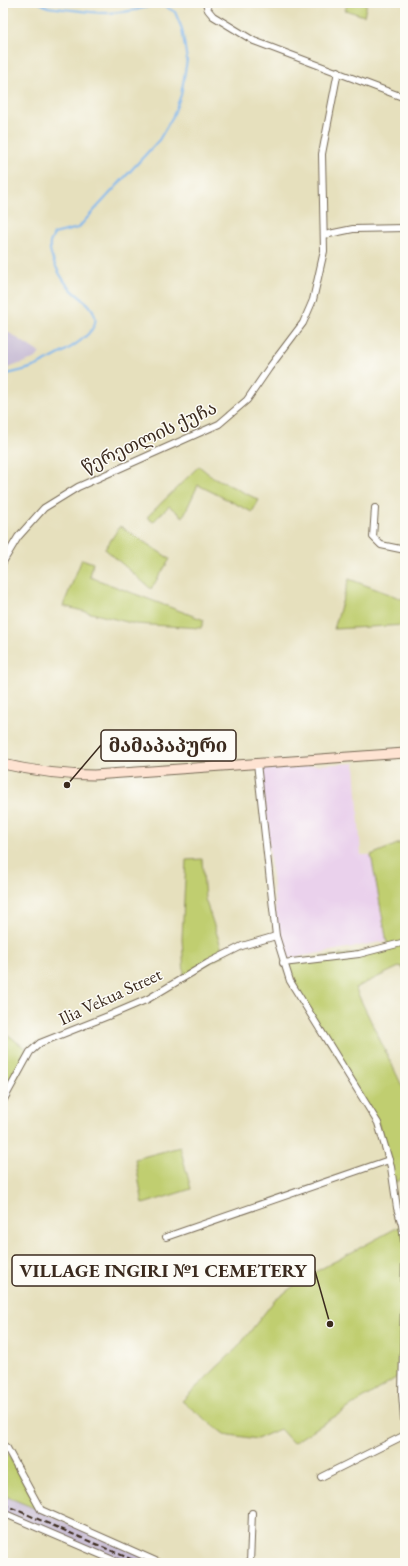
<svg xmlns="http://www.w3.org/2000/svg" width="408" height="1566" font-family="'EB Garamond','Noto Serif Georgian',serif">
	<rect width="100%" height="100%" fill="#fdfcf7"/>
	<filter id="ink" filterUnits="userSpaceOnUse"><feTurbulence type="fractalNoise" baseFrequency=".025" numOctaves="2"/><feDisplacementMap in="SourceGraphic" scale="8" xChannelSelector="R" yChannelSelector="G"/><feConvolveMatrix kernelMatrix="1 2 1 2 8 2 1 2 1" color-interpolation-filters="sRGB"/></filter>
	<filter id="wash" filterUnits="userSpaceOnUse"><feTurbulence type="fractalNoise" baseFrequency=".012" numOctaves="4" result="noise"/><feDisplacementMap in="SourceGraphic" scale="16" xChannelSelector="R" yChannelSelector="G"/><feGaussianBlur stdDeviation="0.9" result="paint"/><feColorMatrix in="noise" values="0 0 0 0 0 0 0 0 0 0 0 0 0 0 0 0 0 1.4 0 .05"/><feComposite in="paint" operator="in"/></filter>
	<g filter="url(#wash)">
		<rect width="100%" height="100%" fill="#e6e0bd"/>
		<polygon fill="#ead1ec" points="355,763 361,855 371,855 386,941 286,959 278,936 261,768"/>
		<g fill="#cabfd6">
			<polygon points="3,329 40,353 36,358 8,368 3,368"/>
			<polygon points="3,1495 160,1563 120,1563 3,1513"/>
		</g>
		<g fill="#c0ce70" stroke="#7e7c47">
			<polygon points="348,3 367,3 364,16 345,10"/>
			<polygon points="199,466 211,476 259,500 252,512 198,485 183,517 169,506 153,522 147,517"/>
			<polygon points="120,526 170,559 151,589 105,549"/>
			<polygon points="82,559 93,563 90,577 204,620 201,628 135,624 63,606"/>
			<polygon points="349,579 405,600 405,625 334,629"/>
			<polygon points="400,843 405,843 405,972 401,966 355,988 405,1092 405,1177 394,1183 378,1123 290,981 283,963 388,948 371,855"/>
			<polygon points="202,859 205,899 224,955 184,977 182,938 186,860"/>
			<polygon points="3,1031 30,1052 3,1101"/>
			<polygon points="180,1147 191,1189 143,1204 135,1159"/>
			<polygon points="402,1225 405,1260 402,1374 293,1443 280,1429 257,1439 224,1434 182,1401 238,1347 274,1301 304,1278"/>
			<polygon points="3,1445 36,1504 48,1514 3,1495"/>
		</g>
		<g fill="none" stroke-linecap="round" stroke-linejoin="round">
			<path stroke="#7fb7ef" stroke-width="2" d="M3 375C14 372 28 370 38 365 53 358 101 335 95 316 92 303 79 298 71 289 62 281 48 255 50 243 51 240 53 237 54 234L78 228 159 140 173 116 181 95 187 60 182 29 175 12 159 3C117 19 91 12 48 7L40 3"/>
		</g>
	</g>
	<g filter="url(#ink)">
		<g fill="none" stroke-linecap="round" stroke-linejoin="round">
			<defs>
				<g id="street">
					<polyline points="206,3 208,10 213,16 254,41 405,98"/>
					<polyline points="324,235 353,229 405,228"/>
					<polyline points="375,508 373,537 381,545 405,550"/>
					<polyline points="3,562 18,537 44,508 78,487 219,424 247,400 269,368 303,323 313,300 324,251 322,154 338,71"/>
					<polyline points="257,763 276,936 290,981 378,1123 391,1167 397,1208 402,1225 405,1247"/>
					<polyline points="283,963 359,954 405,942"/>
					<polyline points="3,1101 30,1052 40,1043 108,1016 148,999 208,963 242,946 276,936"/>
					<polyline points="166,1237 389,1160"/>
					<polyline points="405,1260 402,1394 405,1432"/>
					<polyline points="3,1445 7,1448 41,1510 160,1563"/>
					<polyline points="321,1477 405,1435"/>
					<polyline points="3,1513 120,1563"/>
					<polyline points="250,1563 252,1513"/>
				</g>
				<path id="secondary" d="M3 764C33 771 63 775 94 775L405 753"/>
			</defs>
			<use href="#street" stroke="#776a56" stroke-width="8"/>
			<use href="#secondary" stroke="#776a56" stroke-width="11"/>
			<use href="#street" stroke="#fff" stroke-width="6"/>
			<use href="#secondary" stroke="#fee3d2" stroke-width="9"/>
			<polyline stroke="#3b2a1e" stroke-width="2" stroke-dasharray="6 3" stroke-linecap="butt" points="3,1504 140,1563"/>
		</g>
	</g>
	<g text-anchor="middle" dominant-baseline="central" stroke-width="3" stroke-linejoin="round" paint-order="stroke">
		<g font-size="18" fill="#3b2a1e" stroke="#fdfcf7">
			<text transform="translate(149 437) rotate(-25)">წერეთლის ქუჩა</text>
			<text transform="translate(110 996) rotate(-25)">Ilia Vekua Street</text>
		</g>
	</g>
	<path fill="none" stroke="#3b2a1e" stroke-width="1.5" d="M67 785L101 745M330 1324L315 1271"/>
	<g fill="#3b2a1e" stroke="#fdfcf7" stroke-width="1.5">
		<circle cx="67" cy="785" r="4"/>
		<circle cx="330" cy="1324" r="4"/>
	</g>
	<g fill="#fdfcf7" stroke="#3b2a1e" stroke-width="1.5">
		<rect x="101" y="730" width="135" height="31" rx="4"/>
		<rect x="12" y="1255" width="303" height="31" rx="4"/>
	</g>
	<g font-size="19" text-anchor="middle" font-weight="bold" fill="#3b2a1e">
		<text x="168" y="752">მამაპაპური</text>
		<text x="163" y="1277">VILLAGE INGIRI №1 CEMETERY</text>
	</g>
	<rect width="408" height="1566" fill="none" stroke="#fdfcf7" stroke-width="16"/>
</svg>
